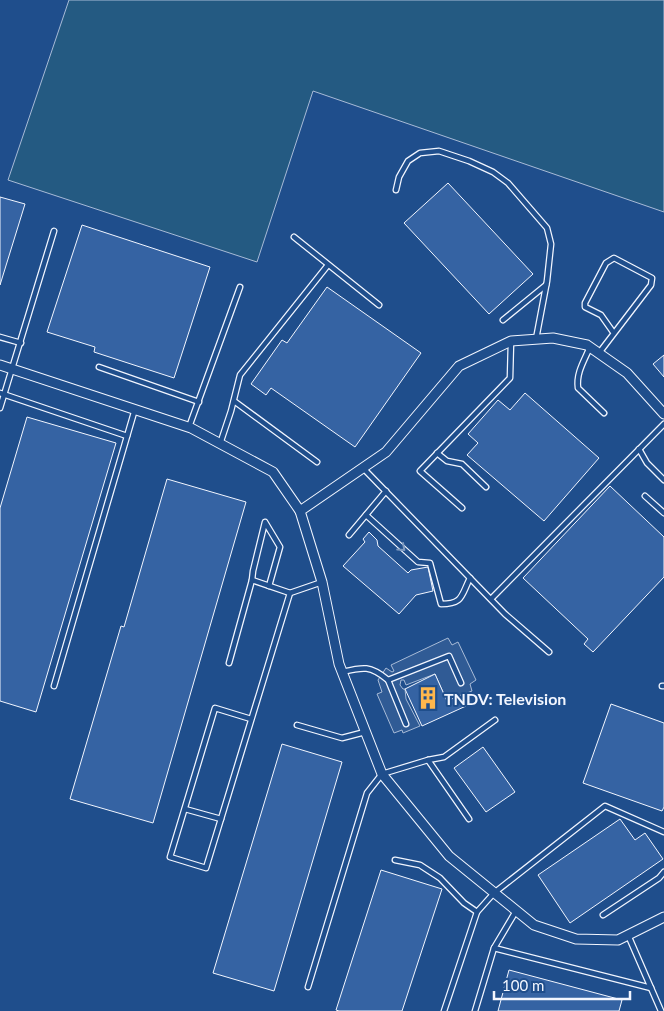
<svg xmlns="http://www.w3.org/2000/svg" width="664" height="1011" font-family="Lato,sans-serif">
	<rect width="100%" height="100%" fill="#1f4e8c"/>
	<polygon fill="#245a82" stroke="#a8bbd7" points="69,0 664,0 664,212 313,91 257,262 8,180"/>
	<polygon fill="#305b95" stroke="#a8bbd7" points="448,638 452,645 458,642 476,680 470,684 472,691 447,701 435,674 406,685 404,680 401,680 400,685 403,689 405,689 406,699 420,726 403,733 402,730 394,733 377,694 382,692 378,680 386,668 392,672 394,671 391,665"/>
	<g fill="#3563a3" stroke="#f2f6ff">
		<polygon points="448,183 533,274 489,314 404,223"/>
		<polygon points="0,197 25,204 0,285"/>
		<polygon points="82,225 210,267 174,378 94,352 95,347 47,332"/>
		<polygon points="327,287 421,353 355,447 271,388 266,395 251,384 282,340 287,343"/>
		<polygon points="664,355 664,377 653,364"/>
		<polygon points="525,393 599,458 544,521 467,455 478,443 468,434 498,400 510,410"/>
		<polygon points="27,417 116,443 36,712 0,701 0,508"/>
		<polygon points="167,479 246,502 153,823 70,799 121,626 124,627"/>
		<polygon points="610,486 664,537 664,577 593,652 584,644 588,639 523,578"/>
		<polygon points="369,532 377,540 378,546 408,573 411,570 428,567 433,591 416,595 399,614 343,566 365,542 363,539"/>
		<polygon points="435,674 447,701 461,695 466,706 422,726 405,689"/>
		<polygon points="611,704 664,723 664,807 662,811 583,783"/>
		<polygon points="282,744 342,762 274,991 213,973"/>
		<polygon points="483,747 515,792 486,812 454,768"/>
		<polygon points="620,819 635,840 645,833 663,859 570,923 538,875"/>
		<polygon points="381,870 442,889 402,1011 339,1011 336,1010"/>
		<polygon points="509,970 622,1000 619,1011 498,1011"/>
	</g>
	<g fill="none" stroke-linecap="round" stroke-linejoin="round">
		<defs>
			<g id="lane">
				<polyline points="396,190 399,177 408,161 420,153 439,151 469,161 493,172 508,183 547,228 551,244 547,281 536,339"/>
				<polyline points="294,237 379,305"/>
				<polyline points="503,320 546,285"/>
				<polyline points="0,337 21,343"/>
				<path d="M590 347C584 361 576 373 578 388L604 413"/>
				<polyline points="599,353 651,285 652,278 614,258 606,263 585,303 585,307 601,315 613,332"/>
				<polyline points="99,367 199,402"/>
				<polyline points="0,393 127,436"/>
				<polyline points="234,401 317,462"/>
				<polyline points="0,408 54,231"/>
				<polyline points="189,427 240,287"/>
				<polyline points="220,444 231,411 240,375 328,265"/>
				<polyline points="639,449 647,463 664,480"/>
				<polyline points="437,453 447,461 462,464 486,487"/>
				<polyline points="363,468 505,614 549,652"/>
				<polyline points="645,496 664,513"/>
				<polyline points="462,508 420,471 510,378 511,341"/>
				<path d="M366 515 418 562 430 563 441 604C463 604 461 596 470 578"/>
				<polyline points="349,535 386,491"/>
				<polyline points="252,580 253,571 265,522 280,547 269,586"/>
				<polyline points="491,599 664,424"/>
				<polyline points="229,663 252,580 290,593"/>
				<path d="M342 672C363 667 370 665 388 680"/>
				<polyline points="54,686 135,409"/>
				<polyline points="662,686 664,686"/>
				<polyline points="251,719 215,708 170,857 206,868 290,593 322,582"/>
				<polyline points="406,724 388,680 449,656 461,683"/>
				<polyline points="297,725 342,738 365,732"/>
				<polyline points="428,760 469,819"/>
				<polyline points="185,809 221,819"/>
				<polyline points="395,860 420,865 440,878 464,903 477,912"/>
				<polyline points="603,915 659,878 664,872"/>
				<polyline points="628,935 661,1011"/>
				<polyline points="494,948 651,988"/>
				<polyline points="308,987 367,793 382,774 428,760 444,757 495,720"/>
				<polyline points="444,1011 477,912 494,893 605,806 664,832"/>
				<polyline points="475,1011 494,948 516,911"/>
			</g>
			<g id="street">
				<polyline points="0,365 191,428 273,472 300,511"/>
				<polyline points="664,414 627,373 587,345 553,338 511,341 459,366 386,452 300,511 322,582 339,664 382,774 449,856 534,925 576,939 618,940 664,917"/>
			</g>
		</defs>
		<use href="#lane" stroke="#f2f6ff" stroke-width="7"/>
		<use href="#street" stroke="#f2f6ff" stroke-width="11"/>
		<use href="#lane" stroke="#1f4e8c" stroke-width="4.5"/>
		<use href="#street" stroke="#1f4e8c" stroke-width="9"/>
	</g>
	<defs><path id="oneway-chevron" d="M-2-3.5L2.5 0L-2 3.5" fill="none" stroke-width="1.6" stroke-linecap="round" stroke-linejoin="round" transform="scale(1.25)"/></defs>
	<use stroke="#7e9ac0" href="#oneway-chevron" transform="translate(402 548) rotate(42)"/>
	<defs>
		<symbol id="building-bare" viewBox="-9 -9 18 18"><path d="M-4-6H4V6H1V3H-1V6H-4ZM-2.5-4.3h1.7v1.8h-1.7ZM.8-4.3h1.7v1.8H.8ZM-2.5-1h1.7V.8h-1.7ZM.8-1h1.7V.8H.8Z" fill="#ffb74d" stroke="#1f4e8c" stroke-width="2.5" paint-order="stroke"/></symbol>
	</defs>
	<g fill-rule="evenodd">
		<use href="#building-bare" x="412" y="682" width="32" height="32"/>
	</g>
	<g text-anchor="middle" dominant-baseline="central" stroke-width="4" stroke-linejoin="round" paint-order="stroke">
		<g font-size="16" font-weight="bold" fill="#f2f6ff" stroke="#1f4e8c" text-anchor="start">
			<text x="444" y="698">TNDV: Television</text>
		</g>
	</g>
	<path d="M494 991v8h136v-8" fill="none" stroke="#f2f6ff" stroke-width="2.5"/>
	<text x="502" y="991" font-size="15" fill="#f2f6ff" stroke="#1f4e8c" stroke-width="4" paint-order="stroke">100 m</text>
</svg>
